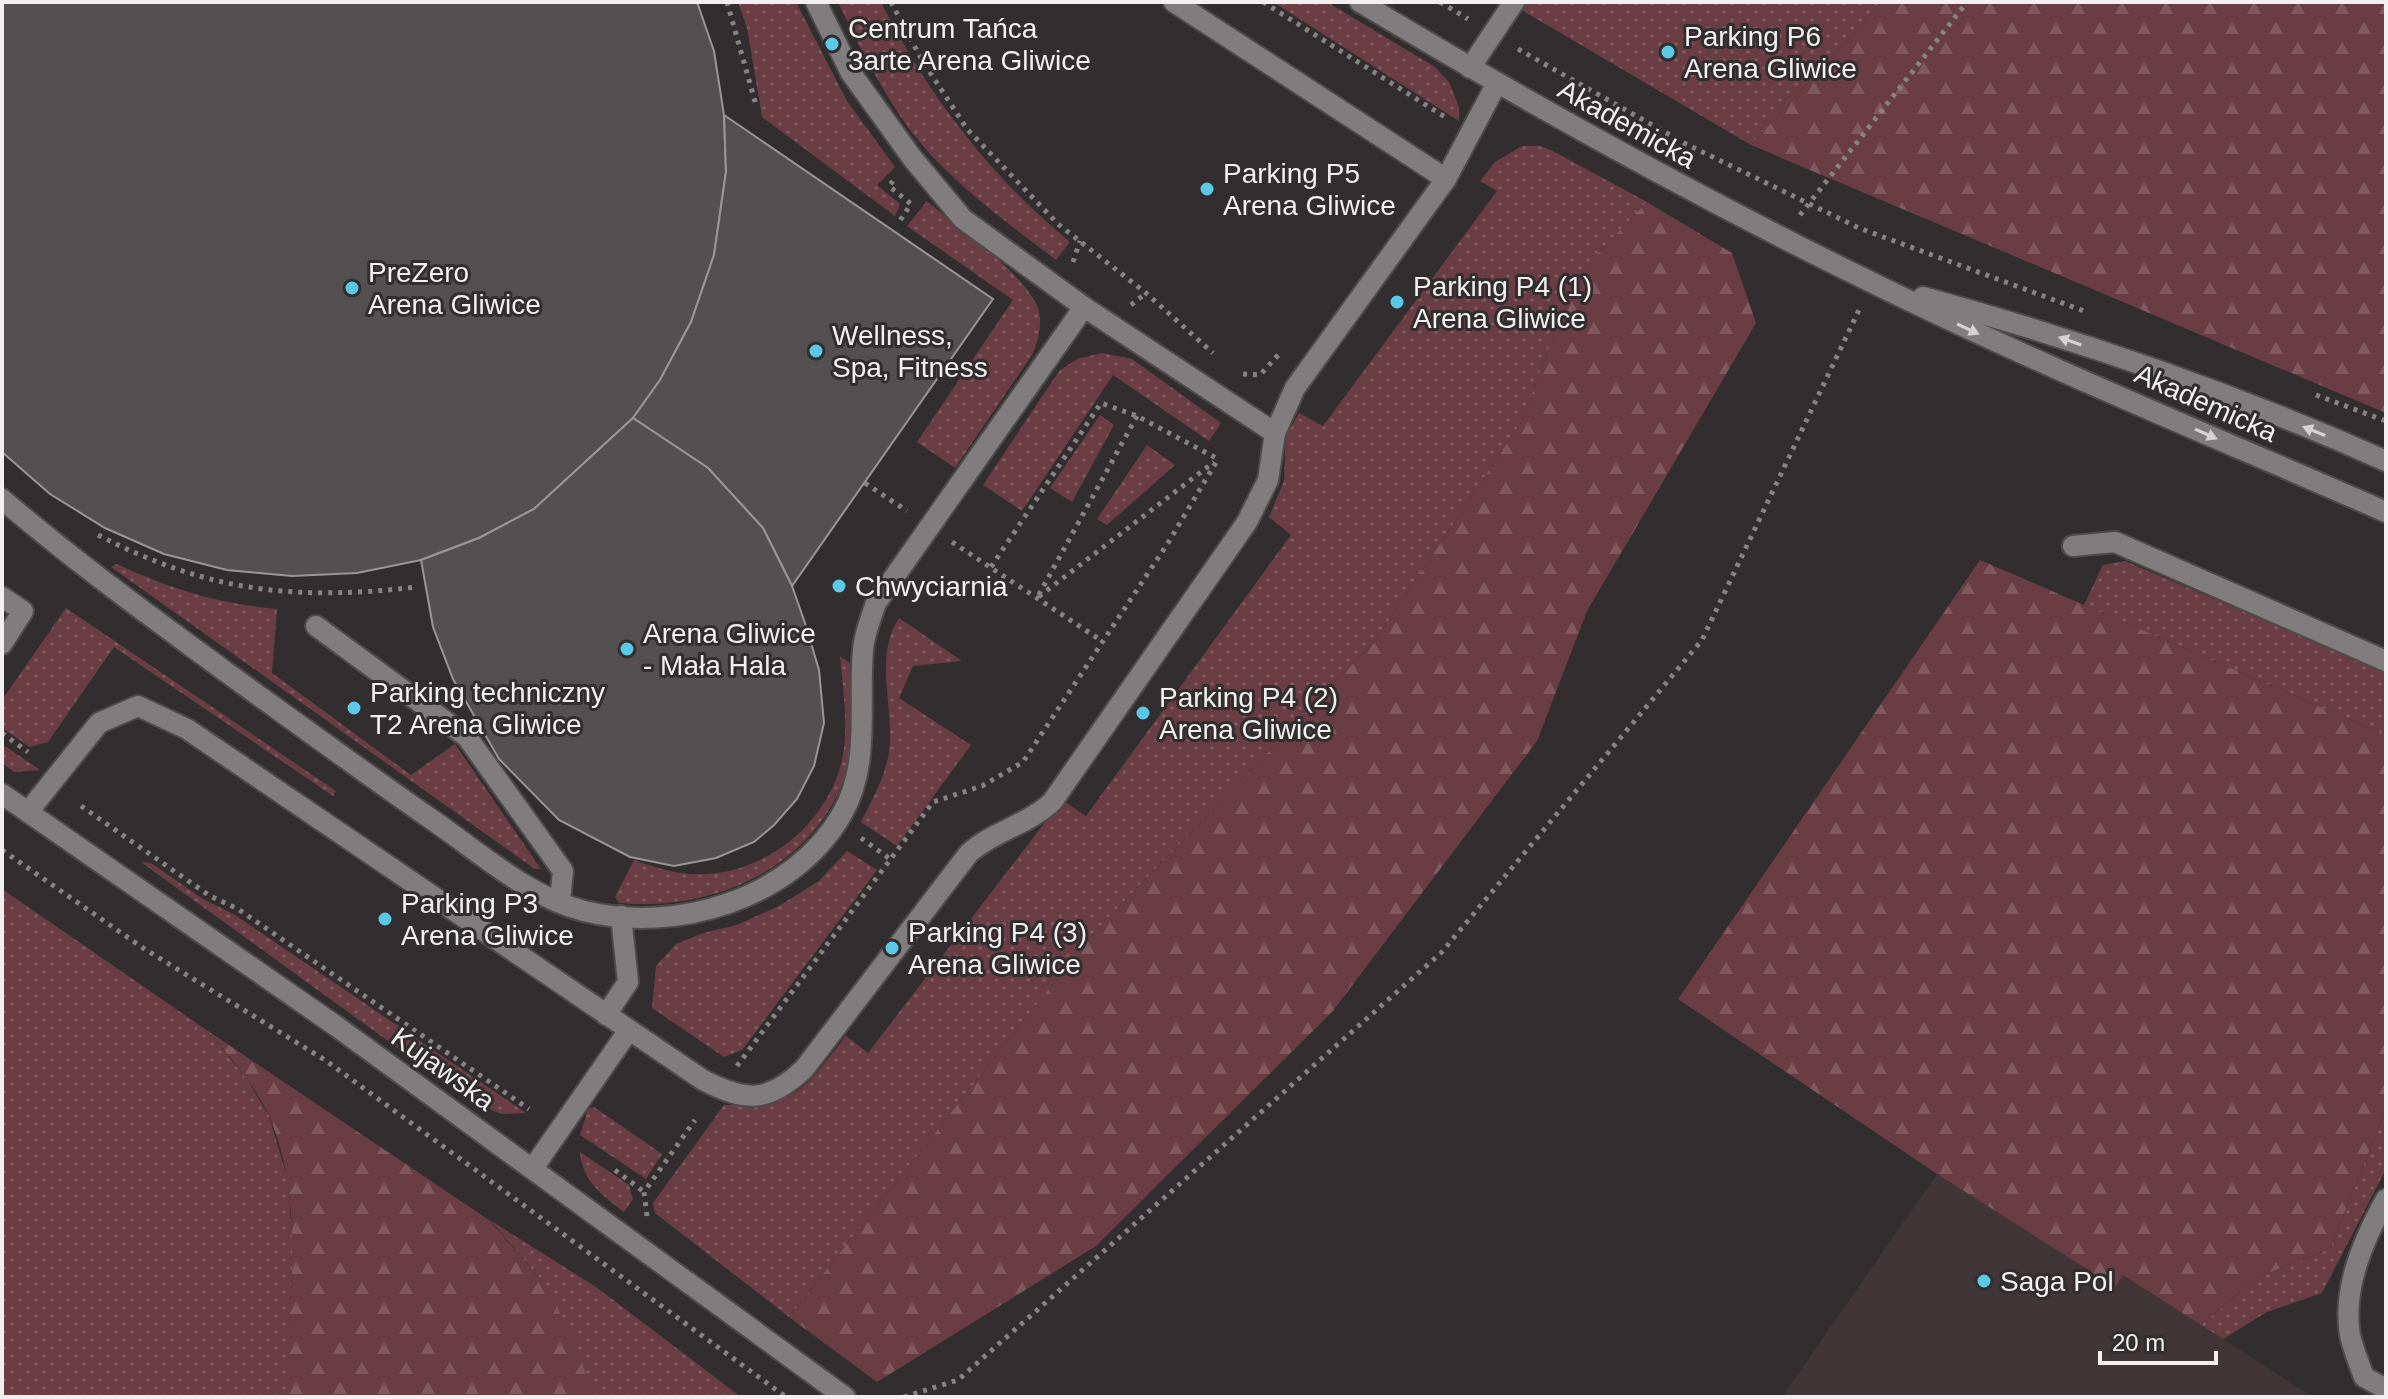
<svg xmlns="http://www.w3.org/2000/svg" width="2388" height="1399" font-family="Helvetica,sans-serif">
	<defs>
		<pattern id="grass-dots" width="8" height="8" patternUnits="userSpaceOnUse" patternTransform="scale(2)"><rect width="8" height="8" fill="#6a3d44"/><path d="M2 2h.1M6 6h.1" fill="none" stroke="#80595f" stroke-width="1.8" stroke-linecap="round"/></pattern>
		<pattern id="forest-firs" width="22" height="20" patternUnits="userSpaceOnUse" patternTransform="scale(2)"><rect width="22" height="20" fill="#6a3d44"/><path d="M5 1l3.5 6h-7zM16 11l3.5 6h-7z" fill="#80595f"/></pattern>
	</defs>
	<rect width="100%" height="100%" fill="#322e2f"/>
	<polygon fill="#403637" points="1937,1174 2114,1286 2123,1275 2313,1397 1782,1397"/>
	<g fill="url(#grass-dots)">
		<polygon points="738,2 796,2 847,101 895,167 877,185 900,204 895,216 762,117 747,28"/>
		<path d="M838 2H881C928 95 989 175 1070 242L1056 260C1004 220 950 182 910 130 881 90 859 46 838 2Z"/>
		<polygon points="1273,2 1327,2 1435,67 1449,82 1459,107 1459,121"/>
		<polygon points="1508,2 1882,2 1751,145"/>
		<path d="M1522 146H1540L1551 150 1647 202 1579 273 1520 424 1375 641 1090 937 789 1317 655 1213 653 1203 724 1105C799 1106 802 1091 846 1036L868 1053 1062 800 1086 816 1291 535 1269 517 1284 481 1286 436 1299 413 1323 426 1497 191 1480 181 1495 162Z"/>
		<path d="M927 201C955 225 1026 275 1038 308 1043 322 1038 342 1032 355L955 468 917 442 1013 300 907 226Z"/>
		<polygon points="1102,353 1132,359 1221,423 1209,441 1113,375 1022,511 983,485 1059,371 1077,359"/>
		<polygon points="1100,415 1114,425 1072,502 1050,488"/>
		<polygon points="1147,445 1175,465 1107,525 1097,519"/>
		<polygon points="2125,561 2386,672 2386,735 2084,605 2103,565"/>
		<path d="M117 564C173 590 216 603 277 609L272 673 411 775 455 744 541 869H535L111 567Z"/>
		<polygon points="66,608 336,791 333,796 114,647 48,742 30,747 2,728 2,700"/>
		<path d="M899 618 962 661 913 666 899 698 971 745 897 846 861 822C872 800 885 777 889 753 895 708 873 658 899 618Z"/>
		<path d="M840 656 851 664C852 699 859 734 848 768 818 866 716 912 619 903L615 897 634 860C657 868 681 876 706 874 769 871 828 822 842 760 849 727 843 690 840 656Z"/>
		<polygon points="2,744 40,770 14,772 2,763"/>
		<polygon points="847,851 877,870 742,1050 724,1057 652,1008 656,966 676,944 703,933 737,925 779,906 819,881"/>
		<polygon points="141,862 151,863 203,899 235,915 526,1113 502,1114 475,1104"/>
		<polygon points="2,889 208,1031 247,1079 269,1116 288,1180 293,1250 286,1397 2,1397"/>
		<polygon points="594,1107 662,1154 646,1179 580,1135 588,1109"/>
		<polygon points="2386,1109 2386,1169 2322,1293 2267,1312 2223,1339 2201,1325 2258,1277 2330,1249"/>
		<path d="M580 1152 629 1185 633 1199 624 1212C603 1196 582 1181 580 1152Z"/>
		<polygon points="490,1220 596,1287 741,1397 593,1397 542,1281"/>
	</g>
	<g fill="url(#forest-firs)">
		<polygon points="1882,2 2386,2 2386,413 1751,145"/>
		<polygon points="1647,202 1732,253 1756,323 1587,611 1537,741 1332,1012 1096,1246 877,1382 789,1317 1090,937 1375,641 1520,424 1579,273"/>
		<polygon points="1980,560 2386,735 2386,1109 2330,1249 2258,1277 2201,1325 2123,1275 2115,1287 1937,1174 1678,999"/>
		<path d="M208 1031 489 1220 542 1281 575 1341 593 1397H286C287 1304 307 1204 269 1116 255 1084 229 1057 208 1031Z"/>
	</g>
	<g fill="#545051" stroke="#9a9696" stroke-width="2">
		<polygon points="2,2 697,2 714,51 724,115 726,172 714,255 691,322 660,380 633,418 534,509 479,538 421,560 357,573 292,576 227,570 164,554 105,528 50,494 2,452"/>
		<polygon points="724,115 993,299 792,586 763,528 708,468 633,418 660,380 691,322 714,255 726,172"/>
		<polygon points="633,418 708,468 763,528 792,586 805,623 819,670 824,723 814,766 797,799 774,825 754,842 716,858 674,866 630,857 559,820 499,759 453,679 433,627 421,560 479,538 534,509"/>
	</g>
	<g fill="none" stroke-linecap="round" stroke-linejoin="round">
		<defs>
			<g id="minor">
				<polyline points="816,2 851,73 913,159 963,219 1084,307 1275,433"/>
				<polyline points="1174,2 1446,179"/>
				<path d="M1360 2C1528 103 1697 197 1873 283 2041 366 2215 437 2386 512"/>
				<polyline points="1470,68 1514,2"/>
				<path d="M1923 297C2080 340 2236 394 2386 461"/>
				<path d="M2 499C74 561 150 616 226 672 294 721 362 771 431 819 478 851 528 897 584 911 676 934 793 899 842 814 871 764 858 704 863 650 864 635 871 618 876 603L1084 307"/>
				<polyline points="2073,546 2115,542 2386,661"/>
				<polyline points="2,597 23,611 2,644"/>
				<polyline points="316,626 467,737 563,871 560,901"/>
				<polyline points="2,794 336,1026 845,1397"/>
				<path d="M28 812 99 723 138 706 187 729 703 1080C746 1102 768 1103 804 1069L969 853C994 831 1027 825 1052 802L1247 522 1268 480 1275 433 1295 388 1446 179 1497 83"/>
				<polyline points="606,1015 628,982 621,916"/>
				<polyline points="533,1168 629,1030"/>
				<path d="M2386 1199C2364 1239 2342 1288 2350 1335 2353 1349 2359 1363 2364 1377L2386 1389"/>
			</g>
		</defs>
		<use href="#minor" stroke="#4d4b4b" stroke-width="24"/>
		<g stroke="#868384" stroke-width="5" stroke-dasharray="4 6" stroke-linecap="butt">
			<polyline points="727,2 756,105"/>
			<polyline points="891,2 922,60 967,129 1058,224 1146,293 1213,353"/>
			<polyline points="1263,2 1445,117"/>
			<polyline points="1440,2 1468,19"/>
			<polyline points="1518,49 1684,143 1859,228 2084,311"/>
			<polyline points="893,181 889,186 911,204 899,222"/>
			<polyline points="1800,215 1967,2"/>
			<polyline points="1073,262 1080,241"/>
			<polyline points="1131,305 1146,293"/>
			<polyline points="1243,374 1260,375 1280,353"/>
			<polyline points="2316,395 2386,421"/>
			<polyline points="1137,416 1037,598 1214,462"/>
			<polyline points="865,483 907,511"/>
			<path d="M98 535C209 592 293 601 417 587"/>
			<polyline points="952,542 1102,641"/>
			<polyline points="991,567 1101,403 1137,416 1218,459"/>
			<polyline points="2,733 28,752"/>
			<polyline points="81,806 210,896 238,909 529,1109"/>
			<polyline points="861,838 890,859"/>
			<polyline points="2,850 143,948 325,1060 786,1397"/>
			<polyline points="737,1066 933,802 982,786 1023,762 1168,543 1218,459"/>
			<polyline points="615,1170 644,1192"/>
			<polyline points="647,1216 644,1192 695,1120"/>
			<polyline points="904,1397 958,1380 1441,953 1702,640 1859,310"/>
		</g>
		<use href="#minor" stroke="#817d7e" stroke-width="20"/>
	</g>
	<defs><path id="oneway-solid" d="M-6-.8H1V-3.2L6.5 0L1 3.2V.8H-6Z" transform="scale(2)"/></defs>
	<g fill="#d5d2d3">
		<use href="#oneway-solid" transform="translate(1968 329) rotate(25)"/>
		<use href="#oneway-solid" transform="translate(2070 341) rotate(-161)"/>
		<use href="#oneway-solid" transform="translate(2314 431) rotate(-158)"/>
		<use href="#oneway-solid" transform="translate(2206 434) rotate(24)"/>
	</g>
	<g fill="#5bc8e6" stroke="#322e2f" stroke-width="3">
		<circle cx="832" cy="44" r="8"/>
		<circle cx="1668" cy="52" r="8"/>
		<circle cx="1207" cy="189" r="8"/>
		<circle cx="352" cy="288" r="8"/>
		<circle cx="1397" cy="302" r="8"/>
		<circle cx="816" cy="351" r="8"/>
		<circle cx="839" cy="586" r="8"/>
		<circle cx="627" cy="649" r="8"/>
		<circle cx="354" cy="708" r="8"/>
		<circle cx="1143" cy="713" r="8"/>
		<circle cx="385" cy="919" r="8"/>
		<circle cx="892" cy="948" r="8"/>
		<circle cx="1984" cy="1281" r="8"/>
	</g>
	<g text-anchor="middle" dominant-baseline="central" stroke-width="6" stroke-linejoin="round" paint-order="stroke">
		<g font-size="28" fill="#f1efef" stroke="#322e2f" text-anchor="start">
			<text x="848" y="28">Centrum Tańca<tspan x="848" dy="32">3arte Arena Gliwice</tspan></text>
			<text x="1684" y="36">Parking P6<tspan x="1684" dy="32">Arena Gliwice</tspan></text>
			<text x="1223" y="173">Parking P5<tspan x="1223" dy="32">Arena Gliwice</tspan></text>
			<text x="368" y="272">PreZero<tspan x="368" dy="32">Arena Gliwice</tspan></text>
			<text x="1413" y="286">Parking P4 (1)<tspan x="1413" dy="32">Arena Gliwice</tspan></text>
			<text x="832" y="335">Wellness,<tspan x="832" dy="32">Spa, Fitness</tspan></text>
			<text x="855" y="586">Chwyciarnia</text>
			<text x="643" y="633">Arena Gliwice<tspan x="643" dy="32">- Mała Hala</tspan></text>
			<text x="370" y="692">Parking techniczny<tspan x="370" dy="32">T2 Arena Gliwice</tspan></text>
			<text x="1159" y="697">Parking P4 (2)<tspan x="1159" dy="32">Arena Gliwice</tspan></text>
			<text x="401" y="903">Parking P3<tspan x="401" dy="32">Arena Gliwice</tspan></text>
			<text x="908" y="932">Parking P4 (3)<tspan x="908" dy="32">Arena Gliwice</tspan></text>
			<text x="2000" y="1281">Saga Pol</text>
		</g>
		<g font-size="28" fill="#f1efef" stroke="#322e2f">
			<text transform="translate(1627 124) rotate(29)">Akademicka</text>
			<text transform="translate(2206 403) rotate(24)">Akademicka</text>
			<text transform="translate(443 1069) rotate(36)">Kujawska</text>
		</g>
	</g>
	<rect width="2388" height="1399" fill="none" stroke="#f1efef" stroke-width="8"/>
	<path d="M2100 1351v12h116v-12" fill="none" stroke="#f1efef" stroke-width="4"/>
	<text x="2112" y="1351" font-size="24" fill="#f1efef" stroke="#322e2f" stroke-width="6" paint-order="stroke">20 m</text>
</svg>
